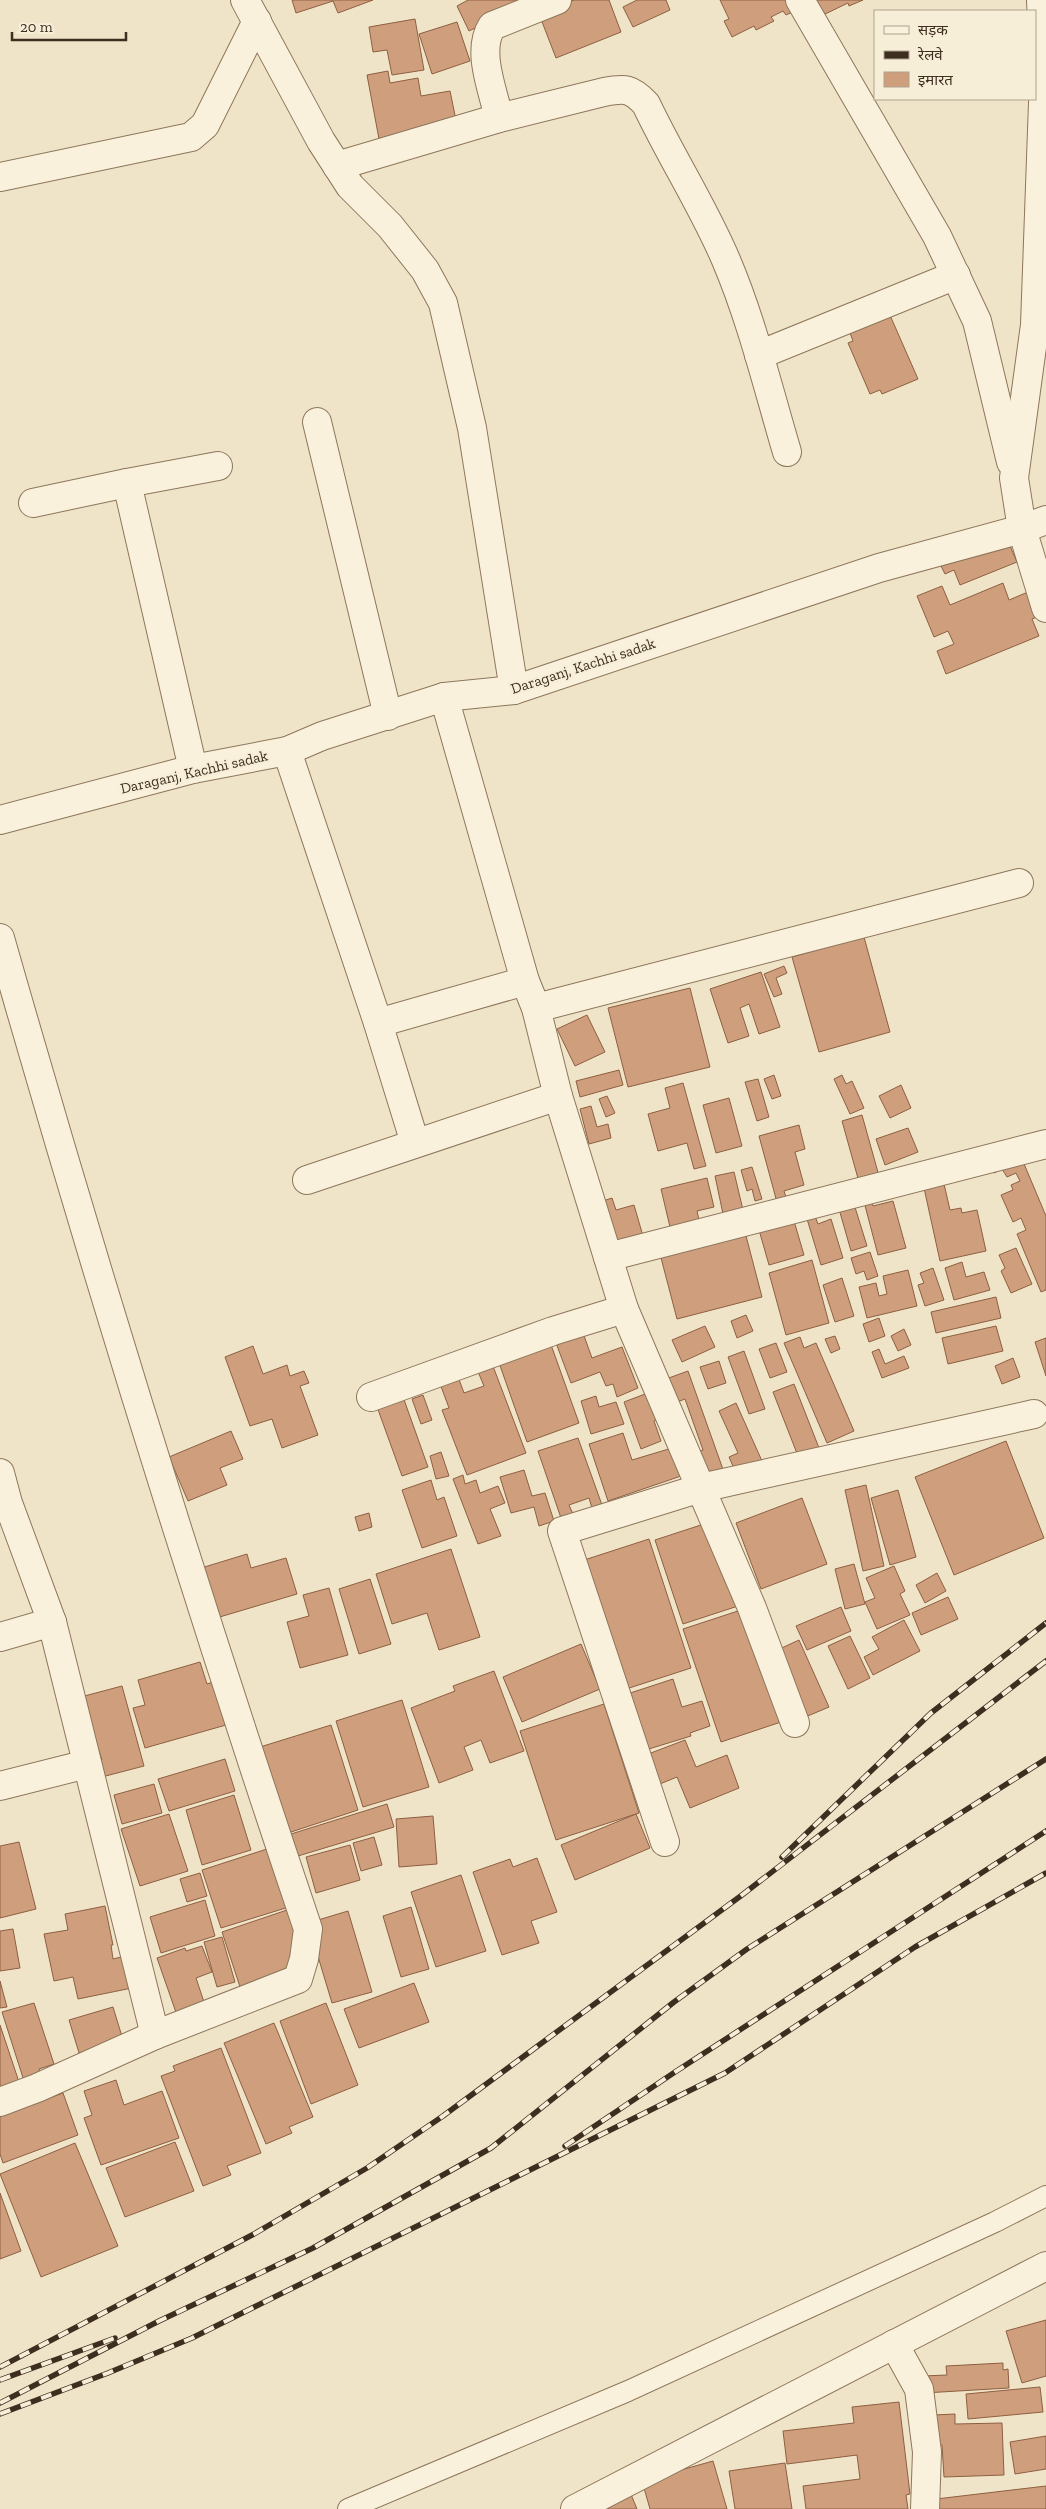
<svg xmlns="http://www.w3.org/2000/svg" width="1046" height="2509" font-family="'Zilla Slab','Noto Sans Devanagari',serif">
	<rect width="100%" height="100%" fill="#f0e4c8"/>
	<g fill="#cf9f7d" stroke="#8d5f41">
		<polygon points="292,0 373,0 338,13 333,1 296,13"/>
		<polygon points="468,0 530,0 531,1 469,31 457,6"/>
		<polygon points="574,0 609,0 621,32 556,58 539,14"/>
		<polygon points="637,0 666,0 670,10 633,27 623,7"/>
		<polygon points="720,0 791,0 797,10 786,15 783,11 771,17 774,21 756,30 754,26 732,37 724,21 729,19"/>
		<polygon points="813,0 863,0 849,6 848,3 821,16"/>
		<polygon points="415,19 424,70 392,75 387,50 373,52 369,27"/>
		<polygon points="457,22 470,61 432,74 419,34"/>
		<polygon points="388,71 390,83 418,78 421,96 450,91 457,125 379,139 367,75"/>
		<polygon points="889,313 918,379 882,394 880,390 870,394 848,343 853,341 849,330"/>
		<polygon points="1006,537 1017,562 960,585 954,570 945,574 940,564"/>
		<polygon points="1003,583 1009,600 1028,592 1037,617 1032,619 1039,636 946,674 937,651 954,644 948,631 934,637 917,596 942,586 950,605"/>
		<polygon points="864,937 890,1032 819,1052 792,957"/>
		<polygon points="784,966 787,973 776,978 782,994 774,997 764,974"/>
		<polygon points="761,972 780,1027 759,1034 749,1004 740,1008 749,1036 728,1043 710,989"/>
		<polygon points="690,988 710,1067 628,1087 608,1008"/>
		<polygon points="587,1015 605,1052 575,1066 557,1029"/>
		<polygon points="619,1070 623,1085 580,1097 576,1081"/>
		<polygon points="774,1075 781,1096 772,1099 764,1079"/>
		<polygon points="842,1075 846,1084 852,1081 864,1108 850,1114 834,1079"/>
		<polygon points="758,1079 769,1117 757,1121 745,1082"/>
		<polygon points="683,1083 706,1166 694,1169 687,1143 658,1151 648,1114 670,1108 665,1088"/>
		<polygon points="901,1085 911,1108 890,1118 879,1096"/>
		<polygon points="607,1096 615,1113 606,1117 599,1099"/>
		<polygon points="729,1098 742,1146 716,1153 703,1105"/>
		<polygon points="591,1106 597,1127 608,1124 611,1138 589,1144 580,1109"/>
		<polygon points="862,1115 879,1176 859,1182 842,1121"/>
		<polygon points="799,1125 805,1149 795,1152 804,1185 784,1191 788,1203 778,1206 759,1136"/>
		<polygon points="908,1128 918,1152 885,1165 876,1139"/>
		<polygon points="1019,1152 1046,1216 1046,1290 1041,1292 1017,1234 1026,1230 1021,1218 1013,1222 1001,1195 1013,1190 1011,1185 1020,1181 1016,1173 1007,1177 1002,1169 994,1173 990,1165"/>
		<polygon points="752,1167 762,1199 755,1201 752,1189 747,1191 741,1170"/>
		<polygon points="734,1172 743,1210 723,1214 715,1176"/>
		<polygon points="707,1178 714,1207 697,1211 699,1220 670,1227 661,1189"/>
		<polygon points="944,1184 950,1210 961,1208 962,1213 977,1210 986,1251 940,1261 924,1188"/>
		<polygon points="870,1196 873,1206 893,1201 906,1248 878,1255 863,1198"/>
		<polygon points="612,1198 616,1210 634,1205 643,1236 616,1244 603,1201"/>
		<polygon points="854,1204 867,1246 851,1251 839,1209"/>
		<polygon points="815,1216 818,1224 831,1219 843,1258 821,1265 807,1219"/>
		<polygon points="794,1221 804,1255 769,1265 759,1230"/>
		<polygon points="745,1232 762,1297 677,1319 660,1254"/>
		<polygon points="1016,1248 1032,1284 1011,1293 1001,1271 1005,1268 999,1255"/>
		<polygon points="870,1252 878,1276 867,1280 864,1271 856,1274 851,1258"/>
		<polygon points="812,1260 829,1323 786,1335 769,1273"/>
		<polygon points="962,1262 966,1277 984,1272 990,1290 954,1300 945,1268"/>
		<polygon points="933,1268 944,1300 925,1306 918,1285 924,1283 920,1273"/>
		<polygon points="908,1270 917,1306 867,1318 859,1287 876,1283 879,1296 887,1294 883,1276"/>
		<polygon points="842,1278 854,1316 835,1322 823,1285"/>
		<polygon points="996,1297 1001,1318 936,1333 931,1312"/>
		<polygon points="746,1315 753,1331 737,1338 731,1321"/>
		<polygon points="879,1318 885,1336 869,1342 863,1324"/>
		<polygon points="705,1326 715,1347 682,1362 672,1340"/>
		<polygon points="996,1326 1003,1351 948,1364 942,1338"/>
		<polygon points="904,1329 911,1345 898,1351 891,1336"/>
		<polygon points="583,1333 592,1358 622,1347 638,1388 617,1397 613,1384 606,1386 600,1372 571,1383 556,1343"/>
		<polygon points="835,1336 840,1349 831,1353 825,1339"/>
		<polygon points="800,1337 804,1348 816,1343 854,1431 827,1443 784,1343"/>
		<polygon points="1046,1338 1046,1376 1035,1342"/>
		<polygon points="550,1342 579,1423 527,1442 498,1360"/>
		<polygon points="776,1343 787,1372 770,1378 759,1349"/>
		<polygon points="253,1346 263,1374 287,1365 290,1376 304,1371 309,1383 300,1386 318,1435 282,1448 272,1419 250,1426 225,1357"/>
		<polygon points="879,1349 885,1364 904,1356 909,1368 882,1378 872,1352"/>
		<polygon points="744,1351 765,1409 749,1414 728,1357"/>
		<polygon points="1013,1358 1020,1377 1002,1384 995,1366"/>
		<polygon points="491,1361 526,1453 467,1475 442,1410 449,1408 439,1381 457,1374 464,1393 484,1386 476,1367"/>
		<polygon points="719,1361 726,1383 708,1389 700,1367"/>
		<polygon points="688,1371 725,1475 702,1483 692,1454 703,1450 685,1399 675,1403 666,1379"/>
		<polygon points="794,1384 819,1448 798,1456 773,1392"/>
		<polygon points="653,1391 662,1418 654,1421 661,1441 641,1449 624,1402"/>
		<polygon points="402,1394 428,1467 402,1476 376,1404"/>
		<polygon points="423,1395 432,1420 421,1424 412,1399"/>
		<polygon points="596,1396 599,1407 616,1402 624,1424 591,1434 581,1401"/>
		<polygon points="736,1403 762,1461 736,1473 729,1457 738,1453 719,1411"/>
		<polygon points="231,1431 243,1459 220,1468 227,1485 188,1501 169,1457"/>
		<polygon points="623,1433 632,1460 672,1448 681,1476 608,1501 589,1444"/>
		<polygon points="578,1438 602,1505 592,1508 589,1498 569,1505 573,1514 561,1518 538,1451"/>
		<polygon points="1006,1441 1044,1538 954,1575 915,1477"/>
		<polygon points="441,1452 449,1476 436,1479 430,1456"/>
		<polygon points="524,1470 532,1496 545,1493 554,1521 539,1526 534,1507 511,1513 500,1477"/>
		<polygon points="463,1475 465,1484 476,1480 480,1493 498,1486 505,1503 490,1509 501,1536 478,1544 453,1479"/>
		<polygon points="431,1480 437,1500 444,1497 457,1536 422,1548 402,1490"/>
		<polygon points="866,1485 884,1566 863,1571 845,1490"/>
		<polygon points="898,1490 916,1557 890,1565 871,1498"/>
		<polygon points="802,1498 827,1564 761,1589 736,1523"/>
		<polygon points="369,1513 372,1527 359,1531 355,1517"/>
		<polygon points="710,1522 738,1606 683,1624 655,1540"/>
		<polygon points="649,1539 691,1668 620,1691 578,1562"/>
		<polygon points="451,1549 480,1637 439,1650 427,1613 392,1624 376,1574"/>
		<polygon points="247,1554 251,1568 286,1558 297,1594 213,1619 198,1569"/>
		<polygon points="854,1564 865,1604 845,1609 835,1569"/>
		<polygon points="894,1566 905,1591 900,1594 910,1615 877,1629 865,1602 875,1598 866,1578"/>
		<polygon points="937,1573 946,1591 925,1603 916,1585"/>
		<polygon points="370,1579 391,1644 359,1654 339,1589"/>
		<polygon points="329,1588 348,1655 300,1668 287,1622 309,1616 303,1595"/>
		<polygon points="948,1597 958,1619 921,1635 912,1613"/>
		<polygon points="841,1607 851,1631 807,1650 796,1626"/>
		<polygon points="744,1609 781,1722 721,1742 683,1629"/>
		<polygon points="904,1620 920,1651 873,1675 864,1657 879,1649 872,1637"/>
		<polygon points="850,1636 870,1678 848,1689 828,1646"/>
		<polygon points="799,1640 829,1707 803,1718 773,1652"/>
		<polygon points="581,1644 600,1689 522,1722 503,1677"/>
		<polygon points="200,1662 207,1684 213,1682 226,1725 145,1748 133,1708 145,1705 138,1680"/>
		<polygon points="494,1671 524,1751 490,1763 481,1740 464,1747 473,1770 439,1783 411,1708 455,1691 453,1686"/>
		<polygon points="673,1679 682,1707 702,1701 710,1726 690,1733 691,1736 639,1752 621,1696"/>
		<polygon points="122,1686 144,1766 98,1778 94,1762 102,1760 98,1748 91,1751 77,1698"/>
		<polygon points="402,1700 429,1787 363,1807 336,1721"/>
		<polygon points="604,1704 639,1813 556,1840 520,1731"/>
		<polygon points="331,1725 358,1810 288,1833 260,1747"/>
		<polygon points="685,1740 696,1767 727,1755 739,1788 690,1808 677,1777 655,1786 643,1756"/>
		<polygon points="225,1759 235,1791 169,1811 158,1779"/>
		<polygon points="154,1784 162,1813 122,1824 114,1795"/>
		<polygon points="234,1795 251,1850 202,1865 186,1810"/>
		<polygon points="387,1804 394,1827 298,1856 291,1834"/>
		<polygon points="169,1814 188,1871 140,1886 121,1829"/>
		<polygon points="636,1814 650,1848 575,1880 561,1845"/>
		<polygon points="433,1816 437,1864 399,1867 396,1819"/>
		<polygon points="374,1837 382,1865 361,1871 353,1843"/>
		<polygon points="19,1842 36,1909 0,1918 0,1846"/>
		<polygon points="350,1845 360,1880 316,1893 306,1857"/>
		<polygon points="270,1848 289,1907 221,1928 202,1870"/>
		<polygon points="537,1858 557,1912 531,1921 539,1943 502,1955 473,1872 510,1859 513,1867"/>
		<polygon points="200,1873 207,1896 187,1902 180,1879"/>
		<polygon points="461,1875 486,1951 436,1967 411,1892"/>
		<polygon points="205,1900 215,1936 161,1953 150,1917"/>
		<polygon points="105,1906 113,1945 111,1945 113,1959 125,1956 132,1988 78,1999 73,1977 54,1981 44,1934 68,1930 65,1914"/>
		<polygon points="411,1907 429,1969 401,1977 383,1916"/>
		<polygon points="287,1910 310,1981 245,2002 222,1932"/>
		<polygon points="348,1911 372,1992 332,2003 308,1923"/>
		<polygon points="13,1929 20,1968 0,1971 0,1931"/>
		<polygon points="222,1937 235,1982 217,1987 204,1942"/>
		<polygon points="202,1946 212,1972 196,1978 207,2011 179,2021 157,1958 185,1948 186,1951"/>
		<polygon points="0,1981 7,2007 0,2008"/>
		<polygon points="414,1983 429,2022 359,2048 344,2009"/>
		<polygon points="34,2003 54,2064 39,2069 42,2078 25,2084 2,2012"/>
		<polygon points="326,2003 358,2085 311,2104 280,2021"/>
		<polygon points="113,2007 124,2043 80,2056 69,2020"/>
		<polygon points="274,2023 313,2117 289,2127 292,2133 266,2144 224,2043"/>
		<polygon points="0,2025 21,2088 0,2095"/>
		<polygon points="221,2048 261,2153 227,2166 231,2175 203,2186 161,2076 175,2071 173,2066"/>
		<polygon points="116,2080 124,2105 162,2091 179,2138 101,2165 84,2118 92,2115 84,2091"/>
		<polygon points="63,2093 78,2135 3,2163 0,2154 0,2116"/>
		<polygon points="175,2142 194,2191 125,2217 106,2168"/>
		<polygon points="75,2143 118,2246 41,2277 0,2174"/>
		<polygon points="0,2193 21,2251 0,2259"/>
		<polygon points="1046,2320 1046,2376 1022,2383 1006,2331"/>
		<polygon points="1003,2363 1003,2370 1008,2369 1009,2388 924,2393 923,2376 947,2375 946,2366"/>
		<polygon points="1040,2387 1043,2412 968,2419 966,2394"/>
		<polygon points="899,2402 910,2494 906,2495 908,2509 806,2509 803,2486 860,2479 857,2455 787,2464 783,2431 854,2423 852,2407"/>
		<polygon points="955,2414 955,2424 1002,2423 1004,2475 944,2477 942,2445 936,2445 934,2415"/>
		<polygon points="1046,2436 1046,2469 1015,2474 1010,2442"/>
		<polygon points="713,2461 727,2509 650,2509 642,2481"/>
		<polygon points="785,2463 792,2509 735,2509 729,2471"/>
		<polygon points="1046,2486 1046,2509 937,2509 936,2499"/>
		<polygon points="630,2492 637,2509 607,2509 605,2504"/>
	</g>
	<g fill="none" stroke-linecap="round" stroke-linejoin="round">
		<defs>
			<polyline id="service" points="348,2509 628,2391 995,2222 1046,2196"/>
			<g id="minor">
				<polyline points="245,0 321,141 350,186 390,226 425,270 443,303 472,428 514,690"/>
				<polyline points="800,0 937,236 977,321 1011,462"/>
				<polyline points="1041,0 1044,75 1035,325 1014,478 1022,529 1046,608"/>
				<path d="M499 118C493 90 476 51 492 26L557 0"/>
				<path d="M337 166 499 118 604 92C625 88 631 88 646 104 671 157 703 206 726 260 752 321 768 388 787 452"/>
				<polyline points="0,177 191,137 205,125 257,21"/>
				<polyline points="759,355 956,275"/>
				<polyline points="317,422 388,716"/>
				<polyline points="127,483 218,466"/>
				<polyline points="33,503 127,483 193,769"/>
				<polyline points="444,697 525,981 536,1008 558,1096 624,1309 752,1608 795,1723"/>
				<polyline points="287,751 378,1023 415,1143"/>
				<path d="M0 938C95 1271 197 1601 308 1929L304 1959 298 1979 155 2035 37 2088 0 2102"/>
				<polyline points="536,1008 1019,883"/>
				<polyline points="378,1023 525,981"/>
				<polyline points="307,1180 558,1096"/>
				<polyline points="608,1257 1046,1144"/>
				<polyline points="371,1397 553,1331 624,1309"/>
				<polyline points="0,1473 8,1503 52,1622 155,2035"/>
				<polyline points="0,1637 52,1622"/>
				<polyline points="0,1786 87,1764"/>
				<polyline points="665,1842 562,1531 701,1488 1034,1414"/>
				<polyline points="894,2344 919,2389 927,2452 925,2509"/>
				<polyline points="575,2509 1046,2266"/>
			</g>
			<polyline id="tertiary" points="0,820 193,769 287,751 322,736 444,697 514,690 879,568 1022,529 1046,520"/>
		</defs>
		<use href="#service" stroke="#8d765c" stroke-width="22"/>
		<use href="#minor" stroke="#8d765c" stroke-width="30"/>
		<use href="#tertiary" stroke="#8d765c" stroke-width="30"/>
		<use href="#service" stroke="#faf1dc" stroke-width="20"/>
		<use href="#minor" stroke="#faf1dc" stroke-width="28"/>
		<use href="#tertiary" stroke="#faf1dc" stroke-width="28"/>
		<defs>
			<g id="rail">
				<polyline points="782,1857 931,1713 1046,1623"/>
				<polyline points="565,2146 675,2072 1046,1831"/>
				<polyline points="0,2367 254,2234 367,2168 443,2116 742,1895 1046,1661"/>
				<polyline points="0,2380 115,2338"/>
				<polyline points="0,2403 159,2321 313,2248 491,2148 674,2002 747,1949 1046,1759"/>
				<polyline points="0,2414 108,2373 192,2338 725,2073 915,1947 1046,1873"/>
			</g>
		</defs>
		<use href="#rail" stroke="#3d2e20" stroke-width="5.5"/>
		<use href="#rail" stroke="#f7eed8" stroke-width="4" stroke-dasharray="11" stroke-linecap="butt"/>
	</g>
	<g text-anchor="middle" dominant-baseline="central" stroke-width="4.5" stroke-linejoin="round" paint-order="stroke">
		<g font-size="15" fill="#3d2e20" stroke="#f7eed8">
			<text transform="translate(583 666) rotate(-18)">Daraganj, Kachhi sadak</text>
			<text transform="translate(194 772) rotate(-13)">Daraganj, Kachhi sadak</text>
		</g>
	</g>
	<rect x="874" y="10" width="162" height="90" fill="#f7eed8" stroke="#ada18e"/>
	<rect x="884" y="26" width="25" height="8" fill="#faf1dc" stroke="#ada18e"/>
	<text x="918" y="35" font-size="15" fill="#3d2e20">सड़क</text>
	<rect x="884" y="51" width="25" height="8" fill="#3d2e20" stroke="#ada18e"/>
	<text x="918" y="60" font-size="15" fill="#3d2e20">रेलवे</text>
	<rect x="884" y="72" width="25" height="15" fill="#cf9f7d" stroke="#ada18e"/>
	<text x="918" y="85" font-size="15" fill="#3d2e20">इमारत</text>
	<path d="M12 32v8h114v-8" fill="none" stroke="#3d2e20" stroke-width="2.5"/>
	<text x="20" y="32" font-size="15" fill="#3d2e20" stroke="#f7eed8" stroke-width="4" paint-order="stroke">20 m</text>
</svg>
